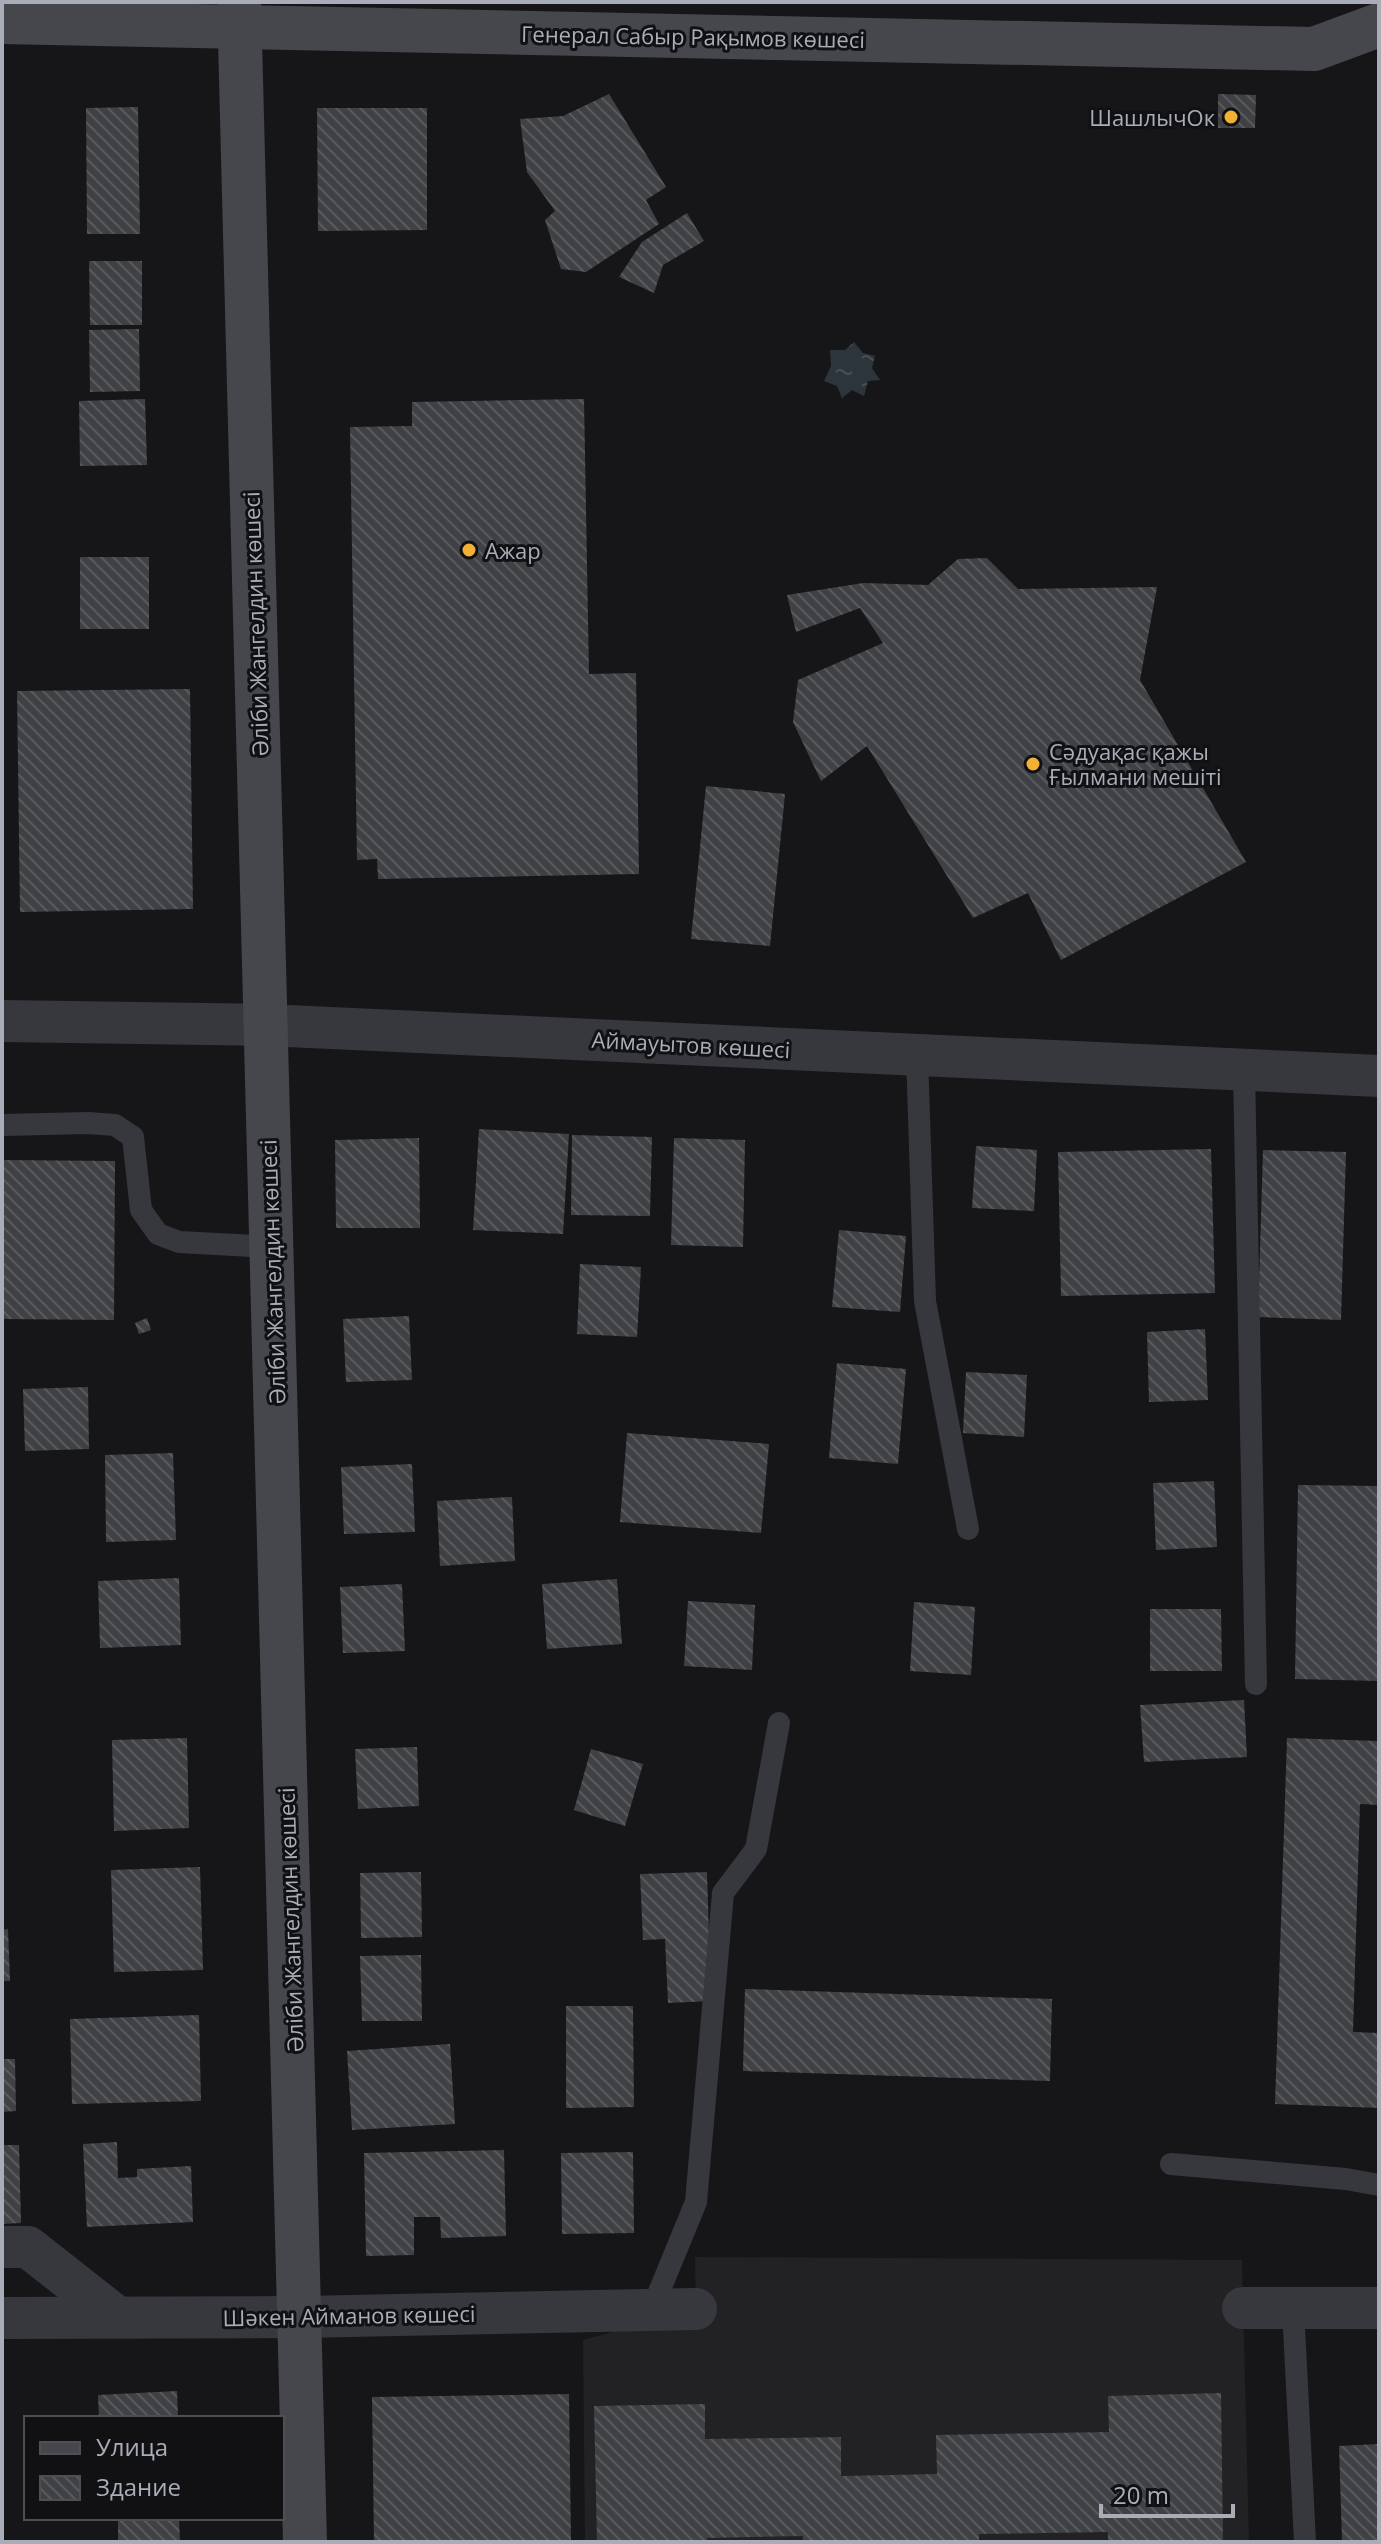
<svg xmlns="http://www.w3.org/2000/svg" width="1381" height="2544" font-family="'Open Sans',sans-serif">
	<defs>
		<pattern id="water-ripples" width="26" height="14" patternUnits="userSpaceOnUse" patternTransform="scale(2)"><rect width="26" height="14" fill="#2c353c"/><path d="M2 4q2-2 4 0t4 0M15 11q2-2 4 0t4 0" fill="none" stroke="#485056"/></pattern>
		<pattern id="building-back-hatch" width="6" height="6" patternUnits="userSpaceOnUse" patternTransform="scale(2)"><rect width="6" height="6" fill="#404145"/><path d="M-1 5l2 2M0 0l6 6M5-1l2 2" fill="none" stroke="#595a5e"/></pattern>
	</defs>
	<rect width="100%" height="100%" fill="#161618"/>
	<polygon fill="#222225" points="695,2257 1242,2260 1249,2542 585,2542 583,2340 696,2309"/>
	<polygon fill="url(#water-ripples)" points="854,342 863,353 875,356 872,368 880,380 868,381 864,396 852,390 842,398 837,386 824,381 831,366 830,350 845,350"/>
	<g fill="url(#building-back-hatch)">
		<polygon points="609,94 666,187 646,200 659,224 586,272 561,269 545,220 555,211 527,172 520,119 563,116"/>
		<polygon points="1218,94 1256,95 1255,128 1218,128"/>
		<polygon points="138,107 140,234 87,234 86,108"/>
		<polygon points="317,108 427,108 427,230 318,231"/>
		<polygon points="687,213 704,241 663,265 654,293 619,277 642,242"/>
		<polygon points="89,261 142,261 142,325 90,325"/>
		<polygon points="139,329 140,391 90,392 89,330"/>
		<polygon points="145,399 147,465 80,466 79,401"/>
		<polygon points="584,399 589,674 636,673 639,874 378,879 377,859 357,860 350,427 412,426 412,402"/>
		<rect x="80" y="557" width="69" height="72"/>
		<polygon points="987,558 1018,589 1157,587 1140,680 1246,862 1061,960 1028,893 973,918 867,746 821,781 793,722 798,680 883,643 860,608 796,632 787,595 863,583 928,585 958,559"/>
		<polygon points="190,689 193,909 20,912 17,691"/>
		<polygon points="706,786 785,794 770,946 691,939"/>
		<polygon points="479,1129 569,1134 563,1234 473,1230"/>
		<polygon points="572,1135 652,1137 650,1216 571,1215"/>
		<polygon points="419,1138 420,1228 336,1228 335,1140"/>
		<polygon points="674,1138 745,1140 743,1247 671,1245"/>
		<polygon points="976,1146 1037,1150 1034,1211 972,1208"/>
		<polygon points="1211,1149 1215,1293 1061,1296 1058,1152"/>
		<polygon points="1263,1150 1346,1152 1341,1320 1258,1317"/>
		<polygon points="2,1160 115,1161 114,1320 2,1319"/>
		<polygon points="839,1230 906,1236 900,1312 832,1307"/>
		<polygon points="580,1264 641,1267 637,1337 577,1334"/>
		<polygon points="409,1316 412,1380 346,1382 343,1319"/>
		<polygon points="147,1318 151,1330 139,1334 135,1323"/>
		<polygon points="1205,1329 1208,1400 1149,1402 1147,1332"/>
		<polygon points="837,1363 906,1369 898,1464 829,1458"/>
		<polygon points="966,1372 1027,1375 1024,1437 963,1433"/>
		<polygon points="88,1387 89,1449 25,1451 23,1389"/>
		<polygon points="627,1433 769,1444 761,1533 620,1522"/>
		<polygon points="173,1453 176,1540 106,1542 105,1455"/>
		<polygon points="412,1464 415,1532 344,1534 341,1467"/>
		<polygon points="1214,1481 1217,1547 1156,1550 1153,1483"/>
		<polygon points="1298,1485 1379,1486 1379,1681 1295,1679"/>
		<polygon points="512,1497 515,1561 440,1566 437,1501"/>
		<polygon points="179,1578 181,1645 100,1648 98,1581"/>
		<polygon points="617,1579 622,1644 547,1649 542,1584"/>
		<polygon points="402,1584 405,1651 343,1653 340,1587"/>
		<polygon points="688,1601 755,1605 752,1670 684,1666"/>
		<polygon points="914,1602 975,1607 971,1675 910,1671"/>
		<polygon points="1150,1609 1221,1609 1222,1671 1150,1671"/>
		<polygon points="1244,1700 1247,1757 1144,1762 1140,1705"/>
		<polygon points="187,1738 189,1828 114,1831 112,1740"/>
		<polygon points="1287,1738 1379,1741 1379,1805 1360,1804 1353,2032 1379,2033 1379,2108 1275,2104"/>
		<polygon points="417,1747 419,1806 358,1809 355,1749"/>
		<polygon points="591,1749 643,1764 625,1826 574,1810"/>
		<polygon points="200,1867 203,1970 114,1972 111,1870"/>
		<polygon points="421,1872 422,1937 361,1938 360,1873"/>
		<polygon points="707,1872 711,2001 668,2003 665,1939 643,1940 640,1874"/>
		<polygon points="8,1929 10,1981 2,1981 2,1930"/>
		<polygon points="421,1955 422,2021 362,2021 360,1956"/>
		<polygon points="745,1989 1052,1999 1050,2081 743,2071"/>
		<polygon points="566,2006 633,2006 634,2107 566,2108"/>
		<polygon points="199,2015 201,2101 72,2104 70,2019"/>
		<polygon points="450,2044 455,2124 352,2130 347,2051"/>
		<polygon points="2,2059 15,2059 16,2111 2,2112"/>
		<polygon points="117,2142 118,2178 137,2177 137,2169 191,2166 193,2222 87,2227 83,2144"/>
		<polygon points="2,2145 19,2145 21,2223 2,2224"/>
		<polygon points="504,2150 506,2236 441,2238 440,2217 414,2217 414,2255 366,2256 364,2153"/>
		<polygon points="633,2152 634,2233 562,2234 561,2153"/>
		<polygon points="177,2391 178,2418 99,2418 98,2395"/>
		<polygon points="1221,2393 1223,2542 1108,2542 1108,2532 979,2534 979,2542 803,2542 803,2536 707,2538 707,2542 597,2542 594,2406 705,2404 705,2439 841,2437 841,2476 937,2474 936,2435 1109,2432 1108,2396"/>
		<polygon points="569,2394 571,2542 374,2542 372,2397"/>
		<polygon points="1379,2444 1379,2542 1342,2542 1339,2446"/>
		<polygon points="118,2518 179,2518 180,2542 118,2542"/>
	</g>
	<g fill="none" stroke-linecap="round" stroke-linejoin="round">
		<g stroke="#37383d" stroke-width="22">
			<polyline points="917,1055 925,1301 968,1529"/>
			<polyline points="1244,1070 1256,1684"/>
			<polyline points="2,1125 88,1123 115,1125 133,1137 141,1210 158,1234 179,1242 272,1247"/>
			<polyline points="1171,2164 1346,2179 1379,2185"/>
			<polyline points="1293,2308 1305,2542"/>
			<polyline points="652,2309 696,2202 723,1893 756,1849 779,1723"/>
		</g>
		<g stroke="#37383d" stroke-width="42">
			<polyline points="2,1021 266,1025 1379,1076"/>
			<polyline points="2,2247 28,2247 117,2317"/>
			<polyline points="1243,2308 1379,2308"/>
			<polyline points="2,2318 300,2317 696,2309"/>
		</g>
		<g stroke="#45474d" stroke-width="44">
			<polyline points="239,2 305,2542"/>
			<polyline points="2,22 1314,49 1379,25"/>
		</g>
	</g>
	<g fill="#f2b134" stroke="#111113" stroke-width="3">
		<circle cx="1231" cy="117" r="8"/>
		<circle cx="469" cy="550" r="8"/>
		<circle cx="1033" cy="764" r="8"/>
	</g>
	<g text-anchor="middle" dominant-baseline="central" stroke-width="6" stroke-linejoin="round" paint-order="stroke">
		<g font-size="22" fill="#a8adb8" stroke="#111113">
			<text transform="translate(693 36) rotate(1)">Генерал Сабыр Рақымов көшесі</text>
			<text transform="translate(255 624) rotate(-92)">Әліби Жангелдин көшесі</text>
			<text transform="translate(691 1044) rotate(3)">Аймауытов көшесі</text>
			<text transform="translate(272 1272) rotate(-92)">Әліби Жангелдин көшесі</text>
			<text transform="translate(290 1920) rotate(-92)">Әліби Жангелдин көшесі</text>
			<text transform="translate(349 2315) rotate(-1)">Шәкен Айманов көшесі</text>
		</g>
		<g font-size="22" fill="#a8adb8" stroke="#111113" text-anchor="start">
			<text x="1215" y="117" text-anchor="end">ШашлычОк</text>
			<text x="485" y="550">Ажар</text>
			<text x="1049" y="751">Сәдуақас қажы<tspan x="1049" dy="25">Ғылмани мешіті</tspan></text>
		</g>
	</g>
	<rect width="1381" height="2544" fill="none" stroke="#a8adb8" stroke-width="8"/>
	<rect x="24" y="2416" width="260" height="104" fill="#111113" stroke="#4d4f55" stroke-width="2"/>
	<rect x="40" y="2442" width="40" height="12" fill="#45474d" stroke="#4d4f55" stroke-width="2"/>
	<text x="96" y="2456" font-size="24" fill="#a8adb8">Улица</text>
	<rect x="40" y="2476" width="40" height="24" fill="url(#building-back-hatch)" stroke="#4d4f55" stroke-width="2"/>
	<text x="96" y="2496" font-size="24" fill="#a8adb8">Здание</text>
	<path d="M1101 2504v12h132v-12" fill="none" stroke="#a8adb8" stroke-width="4"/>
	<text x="1113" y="2504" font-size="24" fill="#a8adb8" stroke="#111113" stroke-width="6" paint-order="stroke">20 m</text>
</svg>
